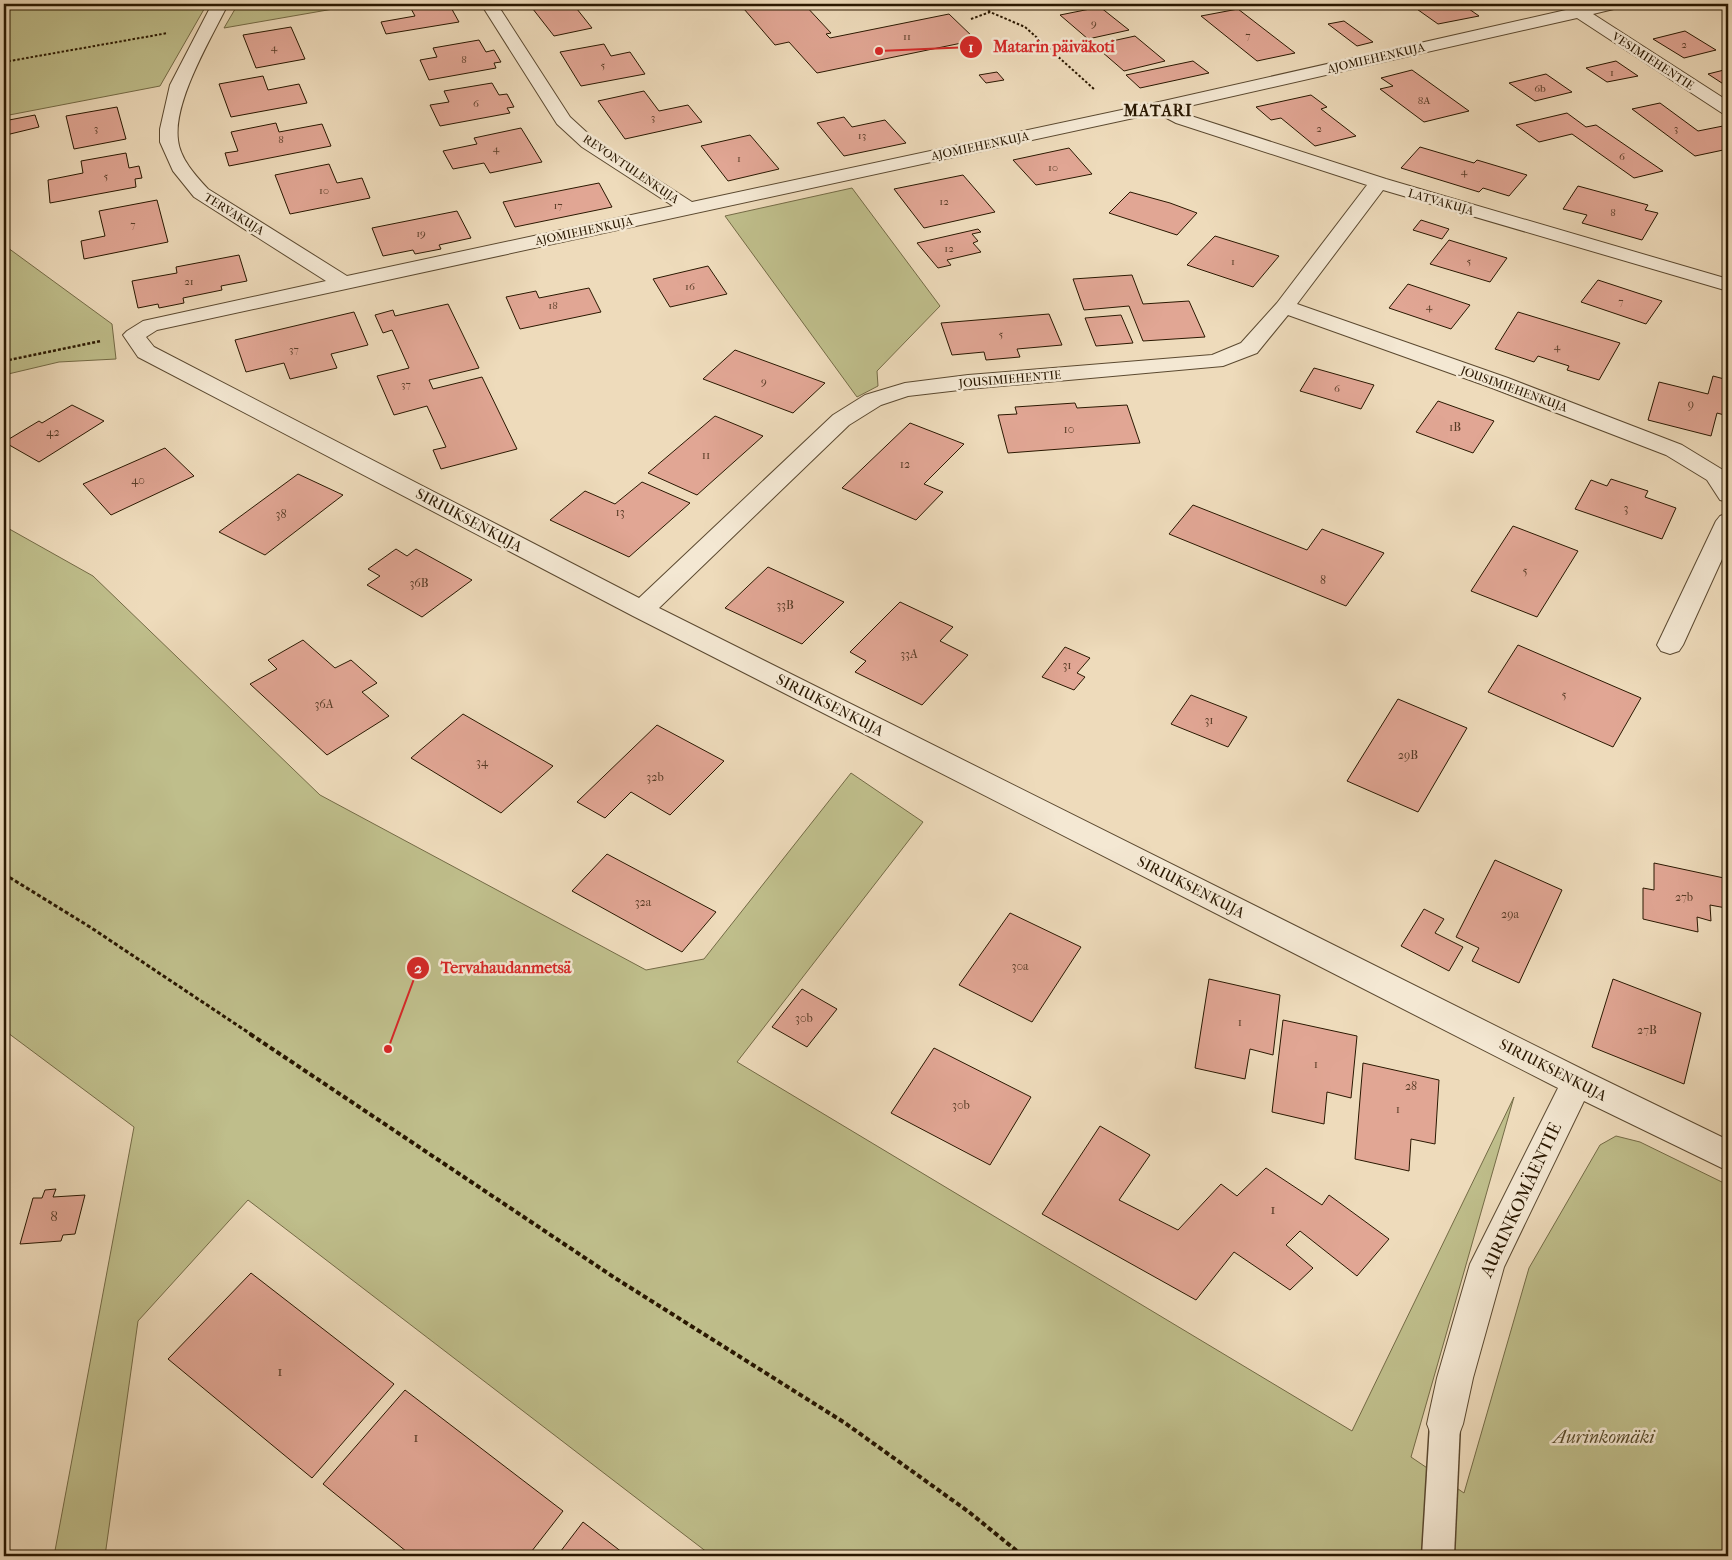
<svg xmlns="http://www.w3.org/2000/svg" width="1732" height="1560" font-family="'IM FELL French Canon',serif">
	<rect width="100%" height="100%" fill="#eedbbb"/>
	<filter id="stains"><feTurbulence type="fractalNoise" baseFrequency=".004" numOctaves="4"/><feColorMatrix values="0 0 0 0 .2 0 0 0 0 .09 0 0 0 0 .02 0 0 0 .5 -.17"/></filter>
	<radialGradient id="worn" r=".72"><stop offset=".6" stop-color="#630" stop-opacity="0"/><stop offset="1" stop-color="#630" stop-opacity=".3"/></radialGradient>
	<g fill="#bfbe8b" stroke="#746b46">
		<polygon points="4,4 207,4 160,86 4,116"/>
		<polygon points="238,4 362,4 224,28"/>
		<polygon points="852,188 940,306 877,371 878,386 857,397 725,216"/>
		<polygon points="4,245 112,324 116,359 59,362 4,375"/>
		<polygon points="4,526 93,576 320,795 646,970 704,959 851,773 923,822 737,1062 1352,1431 1514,1097 1411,1457 1464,1493 1529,1268 1600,1145 1616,1136 1640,1142 1728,1185 1728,1423 1722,1442 1728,1445 1728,1556 712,1556 248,1200 138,1321 105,1556 54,1556 134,1127 4,1030"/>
	</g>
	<g fill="#e1a694" stroke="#2a1801">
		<polygon points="420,4 449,4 459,22 386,34 381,22 415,16 409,5"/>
		<polygon points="529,4 573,4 592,28 554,36"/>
		<polygon points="770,4 804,4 831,33 826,34 830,38 949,14 976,40 817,73 789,42 775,45 744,9"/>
		<polygon points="1429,4 1462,4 1479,16 1438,24 1414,7"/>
		<polygon points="1100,7 1129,30 1088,39 1060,15"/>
		<polygon points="1238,9 1295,53 1257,61 1201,16"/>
		<polygon points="1344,21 1373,42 1357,46 1328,24"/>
		<polygon points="291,27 305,59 256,68 243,35"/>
		<polygon points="1685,31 1716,50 1684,58 1653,39"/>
		<polygon points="1135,36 1165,61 1124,71 1094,45"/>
		<polygon points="479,40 486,52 494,50 501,62 494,63 496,68 429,80 420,60 437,57 433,48"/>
		<polygon points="604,44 611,56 630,52 645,74 581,86 560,52"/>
		<polygon points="1193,61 1209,73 1140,88 1126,75"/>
		<polygon points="1616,61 1638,76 1607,82 1586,68"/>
		<polygon points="1728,69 1728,87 1708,74"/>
		<polygon points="1412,70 1469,111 1424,122 1380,89 1393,86 1381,78"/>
		<polygon points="997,72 1004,80 986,83 979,75"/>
		<polygon points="1546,74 1572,92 1535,101 1509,83"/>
		<polygon points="263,76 268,90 299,84 307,103 231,117 219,84"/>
		<polygon points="492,83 499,95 507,94 514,107 507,108 510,113 440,126 430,105 449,102 444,91"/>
		<polygon points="644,91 659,111 688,105 702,122 625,139 598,101"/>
		<polygon points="1311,95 1327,107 1321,109 1356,136 1315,146 1281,118 1271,120 1256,107"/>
		<polygon points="1660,103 1698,131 1723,126 1728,131 1728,149 1695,156 1632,109"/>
		<polygon points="117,107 126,139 74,149 66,116"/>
		<polygon points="1567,113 1586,127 1596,125 1663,171 1634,178 1572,134 1539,142 1516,125"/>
		<polygon points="35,115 39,127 6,135 4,121"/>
		<polygon points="844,117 852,127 885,120 906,143 844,156 817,123"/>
		<polygon points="276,123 279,132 322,124 331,146 229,166 225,153 238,151 231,132"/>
		<polygon points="521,128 542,162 490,173 484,163 453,169 443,151 477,144 474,138"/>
		<polygon points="750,135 779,169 728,181 701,146"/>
		<polygon points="1420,147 1474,163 1477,160 1527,175 1509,196 1483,188 1479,192 1401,168"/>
		<polygon points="1069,148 1092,174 1036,185 1013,160"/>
		<polygon points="126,153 129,168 139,166 142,178 135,179 136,187 50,203 48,180 83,173 81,161"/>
		<polygon points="329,164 337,183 362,178 370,198 290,214 275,175"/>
		<polygon points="963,175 995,212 924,228 894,189"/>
		<polygon points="599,183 612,207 515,227 503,202"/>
		<polygon points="1578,186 1648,205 1645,210 1658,213 1642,240 1582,223 1587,215 1563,209"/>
		<polygon points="1130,192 1170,203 1197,213 1177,235 1109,213"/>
		<polygon points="157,200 168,242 84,259 81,241 105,236 99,211"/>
		<polygon points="457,211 471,238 439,245 441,249 415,254 413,250 383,256 372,228"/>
		<polygon points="1421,220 1449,229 1442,239 1413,230"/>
		<polygon points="978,229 981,232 972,234 978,241 973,243 981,252 947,260 951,265 938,268 917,243"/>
		<polygon points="1215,236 1279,256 1253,287 1187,265"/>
		<polygon points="1449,240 1507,258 1490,282 1430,264"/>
		<polygon points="239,255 247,281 221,286 222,290 183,298 184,303 159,308 158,304 138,308 132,281 177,273 176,267"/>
		<polygon points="708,266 727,294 670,307 653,279"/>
		<polygon points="1132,275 1143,304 1189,301 1205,337 1143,341 1129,306 1084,310 1073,279"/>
		<polygon points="1598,280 1662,301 1646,324 1581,302"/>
		<polygon points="1408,284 1470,305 1451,329 1389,308"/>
		<polygon points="589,288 601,312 520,329 506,297 536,291 539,298"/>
		<polygon points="448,304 479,368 429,380 433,389 482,377 517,449 441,469 433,450 446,447 427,406 394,415 377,376 409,368 392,330 383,333 375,315 393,310 395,316"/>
		<polygon points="354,312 368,345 331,354 337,368 290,379 284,363 246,372 235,340"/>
		<polygon points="1518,312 1620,343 1599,380 1567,370 1569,366 1538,356 1534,362 1495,349"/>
		<polygon points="1049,314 1062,345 1017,349 1020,357 986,360 984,352 952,355 941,323"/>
		<polygon points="1121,315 1133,343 1096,346 1085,318"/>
		<polygon points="735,350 825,383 793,413 703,379"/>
		<polygon points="1314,368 1374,385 1361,409 1300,391"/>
		<polygon points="1713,376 1728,380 1728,416 1717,413 1711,436 1648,420 1659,382 1708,394"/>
		<polygon points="1438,401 1494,421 1473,453 1416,432"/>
		<polygon points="1075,403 1077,408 1127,405 1140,443 1008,453 998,415 1017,414 1015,407"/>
		<polygon points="72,405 104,421 39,462 4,442 39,421 42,423"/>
		<polygon points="715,416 763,436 697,495 648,473"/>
		<polygon points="910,423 964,444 924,484 943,492 916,520 842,488"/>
		<polygon points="165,448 194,476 111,515 83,484"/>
		<polygon points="298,474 343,495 265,555 219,532"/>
		<polygon points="1611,479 1648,491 1645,497 1676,508 1662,539 1575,509 1591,480 1607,486"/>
		<polygon points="642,482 690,503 629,557 550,520 585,491 615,504"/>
		<polygon points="1193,505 1307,550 1322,529 1384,553 1346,606 1169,534"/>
		<polygon points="1513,526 1578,551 1537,617 1471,591"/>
		<polygon points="396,549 407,556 416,549 472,580 422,617 367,585 380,576 368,569"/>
		<polygon points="768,567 844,602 802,644 725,608"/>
		<polygon points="900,602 953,627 940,641 968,655 922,705 855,672 866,661 850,652"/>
		<polygon points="303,640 335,668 351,660 377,683 362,692 389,716 327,755 250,684 277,669 268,660"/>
		<polygon points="1518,645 1641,698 1613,747 1488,692"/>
		<polygon points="1065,647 1090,658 1077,673 1085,677 1074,690 1042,677"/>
		<polygon points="1191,695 1247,717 1228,747 1171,724"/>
		<polygon points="1398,699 1467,728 1418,812 1347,781"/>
		<polygon points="463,714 553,766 501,813 411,758"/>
		<polygon points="657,725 724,761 670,815 631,792 605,818 577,802"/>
		<polygon points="607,854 716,912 682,952 572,891"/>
		<polygon points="1495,860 1562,890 1519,983 1472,961 1479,948 1456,937"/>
		<polygon points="1654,863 1724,878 1726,908 1710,905 1711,921 1697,917 1698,932 1643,919 1643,888 1654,890"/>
		<polygon points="1424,909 1444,919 1435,933 1463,947 1449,971 1401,946"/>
		<polygon points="1010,913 1081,947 1032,1022 959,985"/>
		<polygon points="1209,979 1280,995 1273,1055 1250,1049 1245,1079 1195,1068"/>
		<polygon points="1613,979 1701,1013 1684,1084 1592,1047"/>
		<polygon points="802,989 837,1009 807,1047 772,1027"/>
		<polygon points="1283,1020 1357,1036 1351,1098 1327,1092 1324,1124 1272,1112"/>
		<polygon points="934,1048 1031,1097 990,1165 891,1113"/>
		<polygon points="1363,1063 1439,1080 1435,1144 1411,1139 1409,1171 1355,1159"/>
		<polygon points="1100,1126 1150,1155 1119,1200 1178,1230 1221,1184 1237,1196 1266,1168 1322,1205 1329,1195 1389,1239 1357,1276 1300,1231 1286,1245 1313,1268 1290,1290 1234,1252 1196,1300 1042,1214"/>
		<polygon points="56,1189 53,1197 85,1195 75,1234 63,1235 61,1241 20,1244 33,1198 42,1198 45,1190"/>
		<polygon points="251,1273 394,1384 312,1478 168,1359"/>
		<polygon points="405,1390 563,1511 528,1556 412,1556 323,1484"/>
		<polygon points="583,1522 627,1556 557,1556"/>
	</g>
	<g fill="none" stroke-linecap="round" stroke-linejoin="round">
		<defs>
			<polygon id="service" points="1445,1409 1456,1413 1460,1424 1454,1556 1422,1556 1430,1424 1434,1413"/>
			<g id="minor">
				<path d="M212 4H228C211 39 173 101 178 140 180 159 196 176 208 189L347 276 673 206 582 147 557 124 481 4H497L570 117 594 139 692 202 1159 102 1579 7 1595 4H1624L1622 7 1593 14 1728 101V114L1722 113 1577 18 1176 109 1188 115 1386 179 1728 279V291L1383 190 1297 304 1508 378 1682 445 1723 470 1728 478V502L1720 500 1707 480 1666 455 1492 388 1288 315 1257 353 1223 366 968 389 908 396 881 405 849 425 659 608 1588 1072 1728 1140V1171L1584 1101 1504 1267 1473 1378 1463 1424 1458 1437 1445 1442 1432 1437 1427 1424 1437 1378 1470 1264 1558 1088 633 616 138 357 123 335 127 331 143 321 326 281 194 197 173 171 160 142V129L170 85ZM1157 113 1176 123 1367 185 1277 303 1241 343 1212 355 968 375 905 383 865 395 833 415 639 598 154 347 146 337 157 330Z"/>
				<polygon points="1728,513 1728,546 1683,645 1679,651 1670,654 1661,651 1657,645 1716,521 1720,516"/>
			</g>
		</defs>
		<use href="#service" stroke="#5b4930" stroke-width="3"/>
		<use href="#minor" stroke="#5b4930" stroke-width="2"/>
		<g stroke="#2a1801" stroke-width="2" stroke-dasharray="2.5 2" stroke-linecap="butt">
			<polyline points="982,4 990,12 1025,27 1094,89"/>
			<polyline points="971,19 990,12"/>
			<polyline points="4,62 168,33"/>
		</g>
		<polyline stroke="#2a1801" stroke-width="2.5" stroke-dasharray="3 2" stroke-linecap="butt" points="4,361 101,341"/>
		<polyline stroke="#2a1801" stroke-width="3" stroke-dasharray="4 2.5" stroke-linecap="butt" points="4,874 90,927 252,1035"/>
		<polyline stroke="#2a1801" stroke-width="4" stroke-dasharray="5 3" stroke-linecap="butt" points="250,1034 615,1278 845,1423 969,1512 1023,1556"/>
		<use href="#service" fill="#f4e8d3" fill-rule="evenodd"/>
		<use href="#minor" fill="#f4e8d3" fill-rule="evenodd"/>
	</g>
	<g text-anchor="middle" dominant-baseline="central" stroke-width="5" stroke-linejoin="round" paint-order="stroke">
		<g font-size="11" fill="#583c26">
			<text x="1094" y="23">9</text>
			<text x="1248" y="35">7</text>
			<text x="907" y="36">11</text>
			<text x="1684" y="44">2</text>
			<text x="274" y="47">4</text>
			<text x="464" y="59">8</text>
			<text x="603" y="65">5</text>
			<text x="1612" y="72">1</text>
			<text x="1540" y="88">6b</text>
			<text x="1424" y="100">8A</text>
			<text x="476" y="103">6</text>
			<text x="653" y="117">3</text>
			<text x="96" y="128">3</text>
			<text x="1319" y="128">2</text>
			<text x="1676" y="128">3</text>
			<text x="862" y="135">13</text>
			<text x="281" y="139">8</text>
			<text x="496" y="148">4</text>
			<text x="1622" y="156">6</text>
			<text x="739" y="158">1</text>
			<text x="1053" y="167">10</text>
			<text x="1464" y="171">4</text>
			<text x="106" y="176">5</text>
			<text x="324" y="190">10</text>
			<text x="944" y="201">12</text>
			<text x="558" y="205">17</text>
			<text x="1613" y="212">8</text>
			<text x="133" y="224">7</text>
			<text x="421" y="233">19</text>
			<text x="949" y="248">12</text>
			<text x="1233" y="261">1</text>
			<text x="1469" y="261">5</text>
			<text x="189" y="281">21</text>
			<text x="690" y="286">16</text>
			<text x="1621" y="301">7</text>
			<text x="553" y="305">18</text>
			<text x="1429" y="306">4</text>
			<text x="1001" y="334">5</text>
			<text x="1557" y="346">4</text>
			<text x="294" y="349">37</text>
			<text x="764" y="381">9</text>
			<text x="406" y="384">37</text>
			<text x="1337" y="388">6</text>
		</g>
		<g font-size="12" fill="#2a1801" stroke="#f4e8d3">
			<text transform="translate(1376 58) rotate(-13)">AJOMIEHENKUJA</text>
			<text transform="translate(1653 61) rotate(33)">VESIMIEHENTIE</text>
			<text transform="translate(980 146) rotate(-12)">AJOMIEHENKUJA</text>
			<text transform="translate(631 169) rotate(34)">REVONTULENKUJA</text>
			<text transform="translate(1441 202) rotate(16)">LATVAKUJA</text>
			<text transform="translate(234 214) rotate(32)">TERVAKUJA</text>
			<text transform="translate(584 231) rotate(-12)">AJOMIEHENKUJA</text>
			<text transform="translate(1010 379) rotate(-5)">JOUSIMIEHENTIE</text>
			<text transform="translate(1514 389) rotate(20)">JOUSIMIEHENKUJA</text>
		</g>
		<g font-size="12" fill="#583c26">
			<text x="1691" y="404">9</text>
			<text x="1455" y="427">1B</text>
			<text x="1069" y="429">10</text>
			<text x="53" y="432">42</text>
			<text x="706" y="455">11</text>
			<text x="905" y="464">12</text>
			<text x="138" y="480">40</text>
			<text x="1626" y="508">3</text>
			<text x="620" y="512">13</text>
			<text x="281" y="514">38</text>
			<text x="1525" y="571">5</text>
			<text x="1323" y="580">8</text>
			<text x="419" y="583">36B</text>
			<text x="785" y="605">33B</text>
			<text x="909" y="654">33A</text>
			<text x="1067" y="665">31</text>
			<text x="1564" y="695">5</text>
			<text x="324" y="704">36A</text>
			<text x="1209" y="720">31</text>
			<text x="1408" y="755">29B</text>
			<text x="482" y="762">34</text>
			<text x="655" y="777">32b</text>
			<text x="1684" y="897">27b</text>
			<text x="643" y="902">32a</text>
			<text x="1510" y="914">29a</text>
			<text x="1020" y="966">30a</text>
			<text x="804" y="1018">30b</text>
			<text x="1240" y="1022">1</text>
			<text x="1647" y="1030">27B</text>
			<text x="1316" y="1064">1</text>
			<text x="1411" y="1086">28</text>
			<text x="961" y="1105">30b</text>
			<text x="1398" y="1109">1</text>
		</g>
		<g font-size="15" fill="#2a1801" stroke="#f4e8d3">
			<text transform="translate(469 520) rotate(28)">SIRIUKSENKUJA</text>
			<text transform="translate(830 705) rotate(27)">SIRIUKSENKUJA</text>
			<text transform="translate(1191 887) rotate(27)">SIRIUKSENKUJA</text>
			<text transform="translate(1553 1070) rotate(27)">SIRIUKSENKUJA</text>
		</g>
		<g font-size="15" fill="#583c26">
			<text x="1273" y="1209">1</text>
			<text x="54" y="1216">8</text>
			<text x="280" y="1371">1</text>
			<text x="416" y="1437">1</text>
		</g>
		<g font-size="16" font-weight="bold" letter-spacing="1" fill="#2a1801" stroke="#f4e8d3">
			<text x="1158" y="110">MATARI</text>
		</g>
		<g font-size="18" fill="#2a1801" stroke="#f4e8d3">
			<text transform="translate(1521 1200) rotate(-65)">AURINKOMÄENTIE</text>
		</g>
		<g font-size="18" font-style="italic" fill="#574a2a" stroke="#f4e8d3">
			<text x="1604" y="1437">Aurinkomäki</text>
		</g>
	</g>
	<path fill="none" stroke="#d62828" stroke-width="2" d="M879 51L971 47M388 1049L418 968"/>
	<g fill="#d62828" stroke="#f4e8d3" stroke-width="2">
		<circle cx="879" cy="51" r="5"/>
		<circle cx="388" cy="1049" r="5"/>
		<circle cx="971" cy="47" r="12"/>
		<circle cx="418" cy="968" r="12"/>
	</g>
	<g font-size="15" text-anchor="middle" font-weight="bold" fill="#fff">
		<text x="971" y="52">1</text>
		<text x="418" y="973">2</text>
	</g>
	<g font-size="16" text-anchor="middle" font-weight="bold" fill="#d62828" stroke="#f4e8d3" stroke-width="5" stroke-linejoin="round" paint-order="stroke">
		<text x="1054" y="52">Matarin päiväkoti</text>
		<text x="506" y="973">Tervahaudanmetsä</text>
	</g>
	<rect width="1732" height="1560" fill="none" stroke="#eedbbb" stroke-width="20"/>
	<rect x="5" y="5" width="1722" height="1550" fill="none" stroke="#2a1801" stroke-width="2.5"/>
	<rect x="10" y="10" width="1712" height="1540" fill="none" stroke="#2a1801"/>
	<rect width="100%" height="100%" filter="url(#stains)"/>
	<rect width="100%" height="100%" fill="url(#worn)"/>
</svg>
